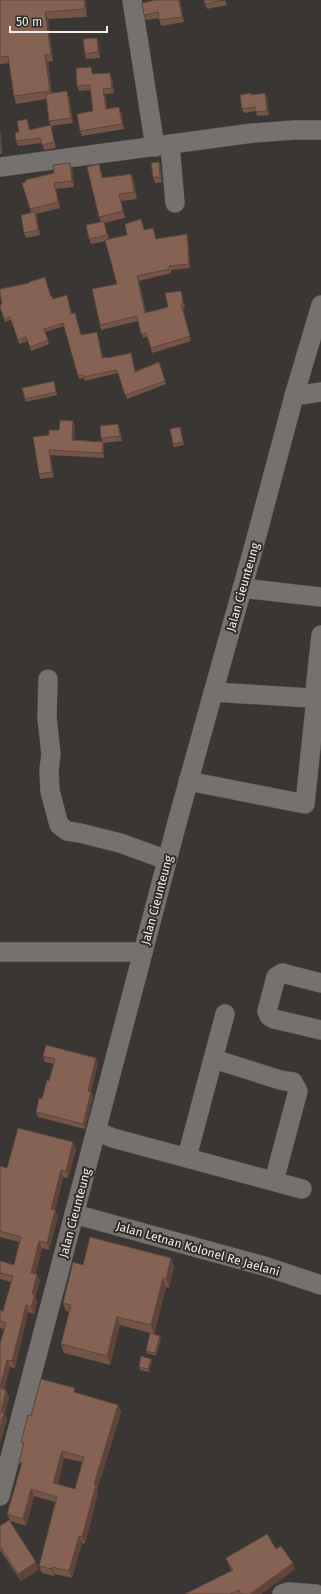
<svg xmlns="http://www.w3.org/2000/svg" width="321" height="1594" font-family="'Fira Sans',sans-serif">
	<rect width="100%" height="100%" fill="#393634"/>
	<g fill="none" stroke-linecap="round" stroke-linejoin="round">
		<defs>
			<g id="minor">
				<polyline points="132,0 155,147"/>
				<polyline points="170,145 175,203"/>
				<polyline points="0,167 253,133 294,130 321,130"/>
				<polyline points="294,396 321,392"/>
				<polyline points="242,588 321,597"/>
				<polyline points="48,679 47,718 51,754 49,770 50,791 59,825 67,831 80,833 120,843 167,860"/>
				<polyline points="213,692 311,698 314,700 315,708 321,709"/>
				<polyline points="314,700 321,635"/>
				<polyline points="188,781 305,804 315,708"/>
				<polyline points="0,952 143,952"/>
				<polyline points="321,983 282,973 276,977 267,1011 269,1016 274,1019 321,1030"/>
				<polyline points="214,1059 280,1080 293,1082 298,1091 274,1181"/>
				<polyline points="96,1131 113,1138 302,1189"/>
				<polyline points="187,1157 225,1014"/>
				<polyline points="74,1214 264,1266 321,1285"/>
				<polyline points="0,1496 178,819 254,546 294,396 321,305"/>
				<polyline points="282,1594 288,1592 316,1594"/>
			</g>
		</defs>
		<use href="#minor" stroke="#565352" stroke-width="20"/>
		<use href="#minor" stroke="#74716e" stroke-width="19"/>
	</g>
	<g fill="#735447" fill-rule="evenodd">
		<polygon points="0,0 86,0 87,17 48,19 53,61 48,62 52,93 69,97 73,123 51,126 49,121 46,99 16,104 14,96 9,63 0,64"/>
		<polygon points="155,0 180,0 184,22 161,26 159,18 146,20 144,15"/>
		<polygon points="225,0 227,5 207,9 205,4"/>
		<polygon points="99,44 100,58 86,59 85,54"/>
		<polygon points="93,72 93,74 112,78 114,93 105,94 107,109 121,112 124,129 82,136 80,131 93,111 91,90 79,91 77,86"/>
		<polygon points="252,95 267,97 269,115 257,116 256,111 244,113 242,109"/>
		<polygon points="27,119 29,124 30,130 52,131 56,148 44,150 42,143 18,146 16,141 19,132"/>
		<polygon points="0,132 1,134 2,154 0,154"/>
		<polygon points="72,168 74,187 56,189 60,208 36,214 40,235 26,238 24,233 31,213 22,183"/>
		<polygon points="161,168 162,182 155,183 153,177"/>
		<polygon points="101,171 103,178 131,174 134,181 137,199 121,201 125,218 104,223 109,239 127,235 143,223 144,230 154,232 156,239 187,234 188,238 190,268 171,270 171,273 139,281 146,313 168,307 181,291 182,295 185,308 183,308 191,341 152,353 148,337 143,338 138,321 101,330 100,325 117,284 106,241 91,244 89,239 101,222 99,217"/>
		<polygon points="51,297 53,299 68,299 72,314 76,317 81,335 98,336 103,358 107,358 131,353 135,371 159,362 166,384 127,399 118,373 85,381 84,378 79,379 64,326 45,332 49,344 31,351 28,341 19,344 11,320 5,322 4,319"/>
		<polygon points="54,381 57,395 26,402 25,399"/>
		<polygon points="118,424 120,429 122,441 103,443 101,438"/>
		<polygon points="75,426 74,440 103,442 104,447 104,458 50,455 54,477 40,479 39,474 49,435 59,430"/>
		<polygon points="181,430 184,445 174,447 173,444"/>
		<polygon points="43,1056 98,1063 91,1092 93,1097 85,1129 38,1117 36,1112 42,1099 49,1081 54,1064 45,1062"/>
		<polygon points="76,1149 68,1178 63,1177 55,1210 58,1217 49,1250 42,1248 35,1274 37,1274 40,1281 35,1297 37,1301 34,1314 28,1312 15,1368 10,1367 4,1389 6,1390 9,1397 5,1414 7,1420 0,1443 4,1329 0,1328 0,1310 3,1311 11,1282 0,1279 0,1261 14,1265 19,1242 0,1237 0,1166 7,1168"/>
		<polygon points="83,1265 174,1266 169,1288 166,1287 154,1334 161,1338 156,1356 147,1353 146,1351 150,1333 120,1325 110,1365 64,1353 61,1344 69,1312 66,1311 63,1303"/>
		<polygon points="151,1359 152,1361 149,1372 140,1370 139,1367"/>
		<path d="M76 1393 118 1405 121 1412 97 1490 98 1492 85 1544 82 1543 72 1578 55 1574 54 1576 42 1573 39 1566 55 1502 34 1496 26 1526 10 1521 36 1562 39 1569 21 1581 0 1550V1526L10 1520 7 1514 21 1466 19 1462 23 1447 21 1442 31 1416ZM64 1458 82 1462 75 1489 58 1484Z"/>
		<polygon points="276,1549 293,1563 295,1569 261,1594 185,1594 232,1571 228,1564 226,1558"/>
	</g>
	<g fill="#5e4539">
		<polygon points="84,0 86,0 87,17 85,9"/>
		<polygon points="179,0 180,0 184,22 182,17"/>
		<polygon points="45,12 48,19 53,61 51,54"/>
		<polygon points="97,38 99,44 100,58 98,52"/>
		<polygon points="45,55 48,62 52,98 50,91"/>
		<polygon points="110,73 112,78 114,93 112,88"/>
		<polygon points="103,89 105,94 108,114 106,109"/>
		<polygon points="67,91 69,97 73,123 71,118"/>
		<polygon points="265,93 267,97 269,115 267,111"/>
		<polygon points="119,107 121,112 124,129 122,124"/>
		<polygon points="27,119 29,124 31,135 29,130"/>
		<polygon points="0,132 1,134 2,154 0,148"/>
		<polygon points="159,162 161,168 162,182 160,177"/>
		<polygon points="70,163 72,168 74,187 72,181"/>
		<polygon points="99,164 105,185 102,178"/>
		<polygon points="131,174 134,181 137,199 134,192"/>
		<polygon points="54,183 56,189 60,208 58,202"/>
		<polygon points="35,212 37,217 40,235 38,230"/>
		<polygon points="187,234 188,238 190,268 189,264"/>
		<polygon points="137,276 139,281 147,317 145,313"/>
		<polygon points="181,291 182,295 185,308 183,303"/>
		<polygon points="181,304 183,308 191,341 190,336"/>
		<polygon points="97,332 98,336 104,361 102,358"/>
		<polygon points="73,421 75,426 74,445 72,440"/>
		<polygon points="118,424 120,429 122,441 120,436"/>
		<polygon points="103,442 104,447 104,458 102,453"/>
		<polygon points="49,450 50,455 54,477 52,472"/>
		<polygon points="96,1058 98,1063 90,1096 88,1091"/>
		<polygon points="91,1092 93,1097 85,1129 83,1124"/>
		<polygon points="73,1142 76,1149 68,1178 66,1171"/>
		<polygon points="61,1170 63,1177 54,1216 51,1209"/>
		<polygon points="55,1210 58,1217 49,1250 47,1243"/>
		<polygon points="39,1241 42,1248 34,1280 31,1273"/>
		<polygon points="171,1258 174,1266 169,1288 166,1279"/>
		<polygon points="37,1274 40,1281 35,1297 37,1301 34,1314 31,1307 32,1294"/>
		<polygon points="163,1278 166,1287 154,1334 151,1325"/>
		<polygon points="26,1305 28,1312 15,1368 12,1361"/>
		<polygon points="117,1317 120,1325 110,1365 107,1356"/>
		<polygon points="160,1336 161,1338 156,1356 155,1353"/>
		<polygon points="151,1359 152,1361 149,1372 148,1369"/>
		<polygon points="7,1360 10,1367 3,1395 0,1388"/>
		<polygon points="6,1390 9,1397 5,1414 7,1420 0,1443 1,1412"/>
		<polygon points="118,1405 121,1412 97,1490 98,1492 85,1544 82,1537 94,1484"/>
		<polygon points="62,1451 64,1458 56,1490 53,1483"/>
		<polygon points="31,1489 34,1496 26,1526 23,1519"/>
		<polygon points="79,1536 82,1543 72,1578 69,1571"/>
		<polygon points="36,1562 39,1569 21,1581 18,1574"/>
		<polygon points="293,1563 295,1569 261,1594 250,1594"/>
		<polygon points="52,1567 55,1574 54,1576 52,1569"/>
	</g>
	<g fill="#866252" stroke="#5e4539" fill-rule="evenodd">
		<polygon points="0,0 84,0 85,9 45,12 51,54 45,55 50,91 14,96 8,56 0,57"/>
		<polygon points="155,0 179,0 182,17 159,20 158,12 144,15 142,3"/>
		<polygon points="204,0 224,0 205,4"/>
		<polygon points="97,38 98,52 85,54 83,39"/>
		<polygon points="91,67 92,74 110,73 112,88 103,89 106,109 119,107 122,124 80,131 77,114 93,111 90,85 77,86 76,68"/>
		<polygon points="67,91 71,118 49,121 46,94"/>
		<polygon points="251,93 251,95 265,93 267,111 256,112 255,107 242,109 240,95"/>
		<polygon points="27,119 29,130 51,125 54,142 42,145 40,138 16,141 15,133 19,132 17,121"/>
		<polygon points="159,162 160,177 153,177 151,163"/>
		<polygon points="70,163 72,181 54,183 58,202 30,209 22,183 26,182 25,180 54,173 53,165"/>
		<polygon points="99,164 102,178 131,174 134,192 119,194 123,211 99,217 87,167"/>
		<polygon points="35,212 38,230 24,233 21,215"/>
		<polygon points="141,219 144,230 153,228 156,239 187,234 189,264 169,266 170,269 137,276 145,313 168,307 165,293 181,291 183,303 181,304 190,336 151,348 146,333 141,334 137,316 100,325 92,289 117,284 105,240 127,235 125,224"/>
		<polygon points="104,221 107,235 89,239 86,225"/>
		<polygon points="45,277 51,297 52,296 53,299 67,295 71,314 75,313 81,335 97,332 102,358 107,357 107,358 131,353 135,372 159,362 165,381 125,395 117,370 83,377 83,375 78,376 63,323 44,329 48,340 30,347 26,337 18,340 10,317 4,319 0,307 0,305 2,304 0,293 0,289 29,283 29,282"/>
		<polygon points="54,381 56,392 25,399 22,388"/>
		<polygon points="60,420 73,421 72,440 103,442 102,453 49,450 52,472 39,474 33,437 49,435 49,430 59,430"/>
		<polygon points="118,424 120,436 101,438 100,426"/>
		<polygon points="180,427 183,442 173,444 170,429"/>
		<polygon points="46,1045 96,1058 88,1091 91,1092 83,1124 36,1112 39,1098 42,1099 47,1080 49,1081 55,1059 43,1056"/>
		<polygon points="18,1128 73,1142 66,1171 61,1170 51,1209 55,1210 47,1243 39,1241 31,1273 37,1274 32,1294 35,1294 31,1307 26,1305 12,1361 7,1360 0,1388 6,1390 1,1412 4,1413 0,1427 0,1344 6,1323 0,1321 0,1310 3,1311 13,1276 0,1273 0,1261 14,1265 21,1237 0,1231 0,1166 7,1168"/>
		<polygon points="90,1237 171,1258 166,1279 163,1278 151,1325 117,1317 107,1356 61,1344 71,1305 63,1303 73,1262 83,1265"/>
		<polygon points="150,1333 160,1336 155,1353 146,1351"/>
		<polygon points="141,1356 151,1359 148,1369 139,1367"/>
		<path d="M41 1379 75 1388 74 1392 118 1405 94 1484 96 1485 82 1537 79 1536 69 1571 52 1567V1569L39 1566 57 1497 31 1489 23 1519 7 1514 22 1463 19 1462 24 1443 21 1442 28 1415 31 1416ZM62 1451 84 1457 75 1489 53 1483Z"/>
		<polygon points="9,1520 36,1562 18,1574 0,1546 0,1526"/>
		<polygon points="267,1534 276,1549 281,1546 293,1563 250,1594 242,1594 239,1590 230,1594 185,1594 233,1570 226,1558"/>
	</g>
	<g text-anchor="middle" dominant-baseline="central" stroke-width="4" stroke-linejoin="round" paint-order="stroke">
		<g font-size="12" fill="#f0eeed" stroke="#2f2c2a">
			<text transform="translate(243 587) rotate(-74)">Jalan Cieunteung</text>
			<text transform="translate(157 900) rotate(-75)">Jalan Cieunteung</text>
			<text transform="translate(75 1213) rotate(-75)">Jalan Cieunteung</text>
			<text transform="translate(198 1249) rotate(16)">Jalan Letnan Kolonel Re Jaelani</text>
		</g>
	</g>
	<path d="M10 26v6h97v-6" fill="none" stroke="#f0eeed" stroke-width="2"/>
	<text x="16" y="26" font-size="12" fill="#f0eeed" stroke="#2f2c2a" stroke-width="3" paint-order="stroke">50 m</text>
</svg>
